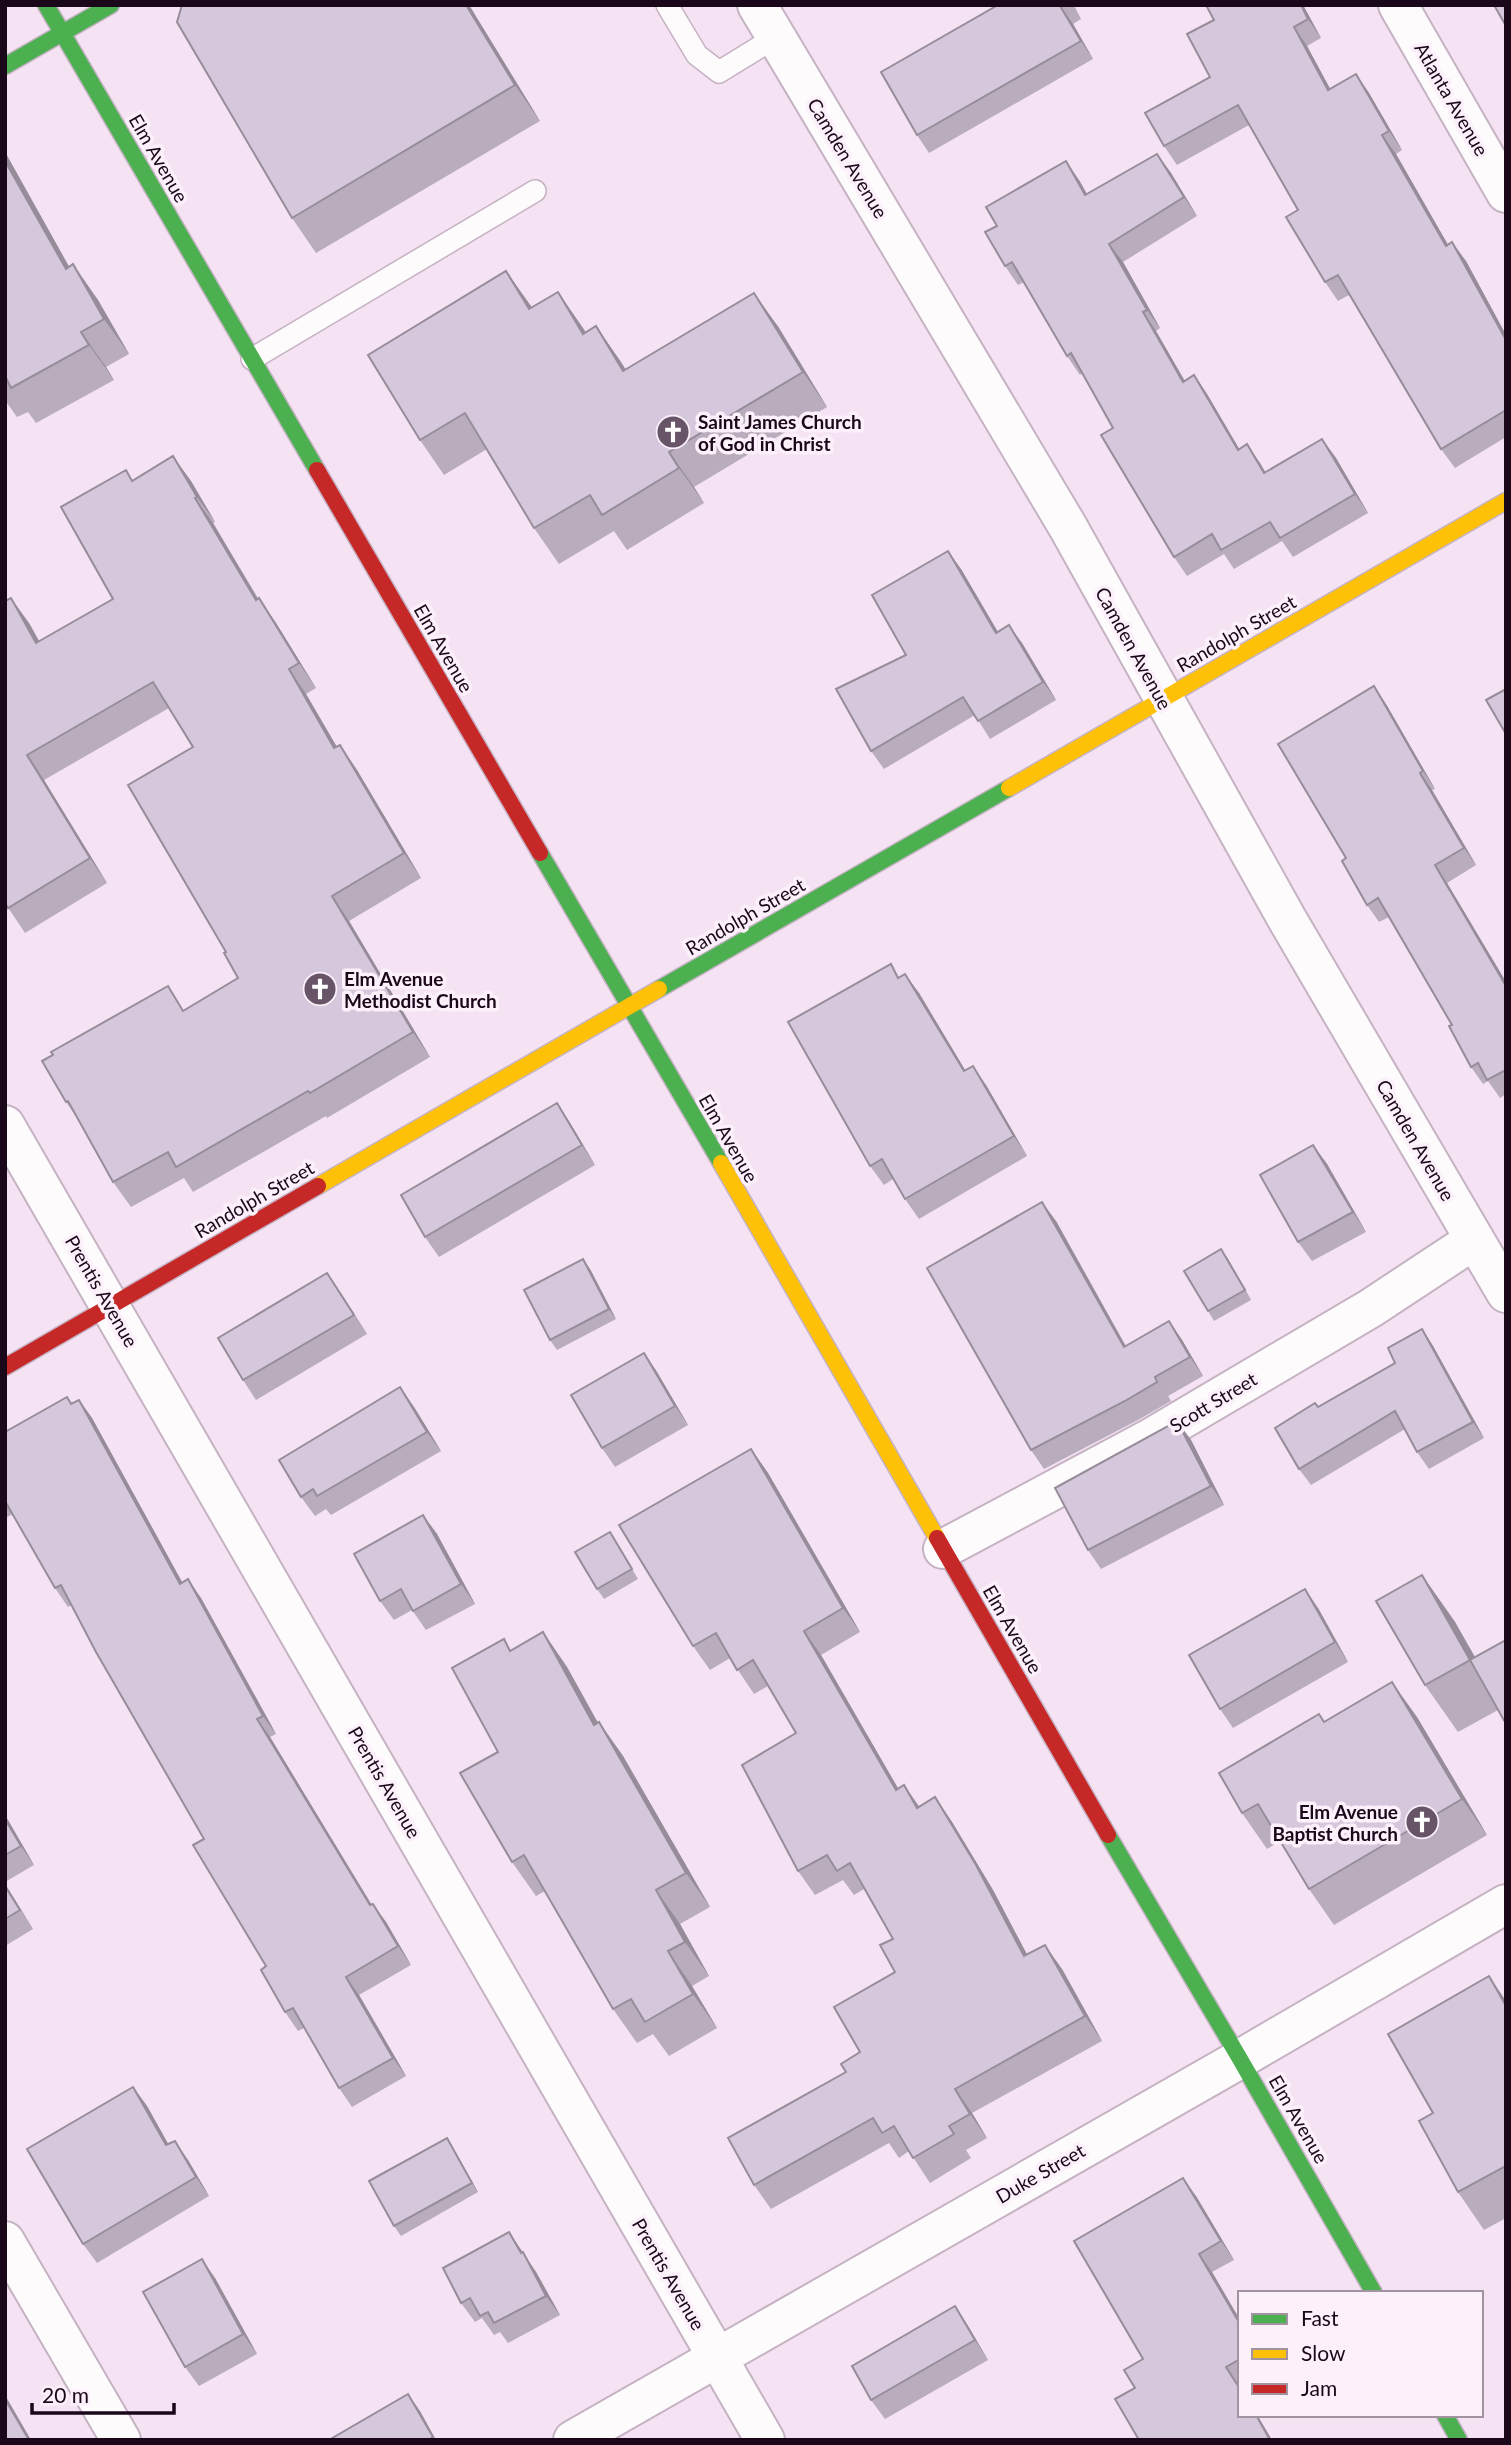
<svg xmlns="http://www.w3.org/2000/svg" width="1511" height="2445" font-family="Lato,sans-serif">
	<rect width="100%" height="100%" fill="#f5e3f4"/>
	<g fill="none" stroke-linecap="round" stroke-linejoin="round">
		<defs>
			<g id="lane">
				<polyline points="667,5 697,55 719,72 776,37"/>
				<polyline points="252,359 535,191"/>
			</g>
			<g id="street">
				<polyline points="757,5 1068,527 1287,919 1506,1293"/>
				<polyline points="1398,5 1506,193"/>
				<polyline points="5,1125 765,2440"/>
				<polyline points="943,1549 1149,1439 1371,1308 1474,1240"/>
				<polyline points="5,2241 121,2440"/>
				<polyline points="573,2440 1240,2059 1506,1904"/>
			</g>
			<g id="fast">
				<polyline points="46,5 317,470"/>
				<polyline points="5,66 111,5"/>
				<polyline points="540,853 721,1163"/>
				<polyline points="659,989 1009,788"/>
				<polyline points="1108,1835 1240,2059 1374,2293"/>
				<polyline points="1445,2415 1459,2440"/>
			</g>
			<g id="slow">
				<polyline points="1009,788 1506,501"/>
				<polyline points="721,1163 937,1538"/>
				<polyline points="318,1186 659,989"/>
			</g>
			<g id="jam">
				<polyline points="317,470 540,853"/>
				<polyline points="5,1367 318,1186"/>
				<polyline points="937,1538 1108,1835"/>
			</g>
		</defs>
		<use href="#lane" stroke="#c5b3c4" stroke-width="24"/>
		<use href="#street" stroke="#c5b3c4" stroke-width="42"/>
		<use href="#fast" stroke="#c5b3c4" stroke-width="19"/>
		<use href="#slow" stroke="#c5b3c4" stroke-width="19"/>
		<use href="#jam" stroke="#c5b3c4" stroke-width="19"/>
		<use href="#lane" stroke="#fefbfd" stroke-width="21"/>
		<use href="#street" stroke="#fefbfd" stroke-width="38"/>
		<use href="#fast" stroke="#4caf50" stroke-width="16"/>
		<use href="#slow" stroke="#ffc107" stroke-width="16"/>
		<use href="#jam" stroke="#c62828" stroke-width="16"/>
	</g>
	<g fill="#b8acbd">
		<polygon points="182,5 469,5 540,121 316,253 292,218"/>
		<polygon points="998,5 1074,5 1081,19 1073,24 1093,59 929,153 917,135"/>
		<polygon points="1206,5 1303,5 1321,38 1307,46 1330,89 1356,74 1369,93 1402,150 1396,154 1448,245 1466,261 1506,335 1506,437 1455,468 1441,449 1349,295 1338,301 1325,282 1298,210 1249,125 1177,165 1164,146 1210,77 1214,20"/>
		<polygon points="5,152 69,267 98,300 129,354 106,367 114,380 36,423 28,412 17,417 5,400"/>
		<polygon points="1157,154 1171,173 1197,216 1123,262 1160,328 1156,331 1185,381 1194,375 1207,394 1239,449 1247,444 1265,472 1322,439 1336,458 1368,513 1293,557 1282,541 1234,569 1224,554 1187,576 1174,557 1113,428 1082,373 1080,375 1067,356 1024,282 1018,285 1005,266 997,226 1079,180 1087,194"/>
		<polygon points="558,292 586,332 596,326 626,370 754,293 779,328 827,407 694,487 704,503 627,550 614,531 559,564 534,528 487,449 444,475 420,440 531,307"/>
		<polygon points="133,480 191,481 215,522 213,523 258,598 276,623 316,688 306,694 337,747 340,745 357,770 421,878 349,921 430,1057 327,1118 326,1116 193,1192 184,1178 131,1207 113,1182 83,1126 66,1102 184,1010 238,978 226,952 193,747 169,708 44,780 107,883 25,933 5,903 29,623 39,641 113,599"/>
		<polygon points="961,569 998,632 1022,643 1056,700 990,739 975,715 884,769 871,751 906,655"/>
		<polygon points="1386,704 1435,789 1432,790 1476,865 1447,883 1506,982 1506,1094 1500,1098 1488,1081 1483,1084 1471,1067 1452,1025 1389,917 1379,922 1367,905 1346,858"/>
		<polygon points="900,977 919,993 965,1070 986,1085 1027,1156 919,1219 905,1199 893,1179 884,1185 870,1166"/>
		<polygon points="557,1103 570,1123 595,1165 439,1257 425,1237"/>
		<polygon points="1313,1145 1327,1164 1366,1232 1312,1261 1298,1242"/>
		<polygon points="1056,1221 1126,1346 1169,1321 1182,1340 1203,1376 1168,1396 1171,1401 1138,1420 1044,1469 1031,1450"/>
		<polygon points="1228,1259 1251,1300 1214,1321 1208,1311"/>
		<polygon points="590,1269 616,1319 557,1350 550,1340"/>
		<polygon points="327,1273 367,1334 256,1400 243,1380"/>
		<polygon points="1422,1329 1433,1346 1484,1438 1429,1469 1417,1452 1405,1429 1311,1485 1299,1469 1318,1407 1395,1363"/>
		<polygon points="644,1353 657,1372 688,1425 615,1467 602,1448"/>
		<polygon points="400,1387 414,1407 441,1451 331,1515 326,1509 315,1516 301,1497"/>
		<polygon points="67,1397 72,1403 79,1400 92,1418 182,1582 201,1598 276,1734 270,1737 372,1905 386,1922 411,1965 359,1995 406,2076 352,2107 339,2088 304,2028 298,2031 285,2012 266,1966 204,1839 72,1605 68,1607 55,1588 13,1514 5,1518 5,1432"/>
		<polygon points="1177,1421 1191,1440 1224,1505 1101,1569 1088,1550"/>
		<polygon points="751,1449 768,1473 860,1632 821,1655 898,1789 904,1785 919,1806 935,1797 952,1822 993,1890 1027,1955 1062,1969 1102,2041 972,2113 987,2138 966,2150 971,2158 930,2183 909,2151 899,2158 889,2143 771,2209 754,2185 846,2072 860,2052 895,1972 893,1939 864,1889 854,1895 843,1880 815,1895 798,1871 796,1733 768,1686 754,1694 730,1658 710,1670 693,1646"/>
		<polygon points="423,1515 437,1534 475,1604 426,1630 412,1610 394,1620 380,1601"/>
		<polygon points="616,1542 638,1579 604,1599 597,1589"/>
		<polygon points="1422,1575 1455,1622 1475,1657 1498,1710 1458,1732 1425,1685"/>
		<polygon points="1318,1608 1348,1662 1233,1728 1220,1709"/>
		<polygon points="543,1632 567,1667 598,1723 599,1722 623,1756 710,1907 680,1924 709,1976 692,1986 717,2028 669,2056 653,2034 637,2043 613,2009 545,1891 536,1896 512,1862 512,1650"/>
		<polygon points="1417,1717 1487,1835 1334,1925 1309,1889 1280,1841 1267,1849 1242,1813 1325,1721"/>
		<polygon points="5,1815 34,1865 5,1882"/>
		<polygon points="5,1884 33,1929 5,1946"/>
		<polygon points="1506,2001 1506,2218 1484,2230 1458,2192 1433,2113"/>
		<polygon points="133,2087 147,2106 168,2144 188,2160 209,2196 97,2263 83,2244"/>
		<polygon points="453,2148 478,2192 401,2236 394,2226"/>
		<polygon points="1196,2196 1234,2260 1212,2272 1240,2320 1240,2415 1257,2415 1272,2440 1139,2440 1143,2359"/>
		<polygon points="509,2232 536,2272 560,2315 508,2343 500,2332 494,2335 482,2318 475,2322 461,2303"/>
		<polygon points="215,2278 257,2354 199,2386 185,2367"/>
		<polygon points="955,2306 968,2326 988,2360 885,2419 871,2400"/>
	</g>
	<g fill="#968c9a">
		<polygon points="466,5 469,5 540,121 515,85"/>
		<polygon points="1301,5 1303,5 1321,38 1308,19"/>
		<polygon points="1060,6 1073,24 1093,59 1081,41"/>
		<polygon points="1294,27 1307,46 1341,109 1328,90"/>
		<polygon points="1356,74 1369,93 1402,150 1389,131"/>
		<polygon points="1382,135 1396,154 1459,264 1446,246"/>
		<polygon points="5,152 90,304 66,269 5,161"/>
		<polygon points="1157,154 1171,173 1197,216 1184,197"/>
		<polygon points="1066,161 1079,180 1098,214 1085,195"/>
		<polygon points="1452,242 1466,261 1506,335 1506,340"/>
		<polygon points="1109,244 1123,262 1160,328 1147,310"/>
		<polygon points="73,264 98,300 129,354 104,319"/>
		<polygon points="506,271 531,306 554,344 529,309"/>
		<polygon points="558,292 582,327 608,369 583,334"/>
		<polygon points="754,293 779,328 827,407 803,372"/>
		<polygon points="1143,312 1156,331 1196,401 1183,382"/>
		<polygon points="596,326 621,362 648,406 623,371"/>
		<polygon points="81,332 106,367 114,380 89,345"/>
		<polygon points="1194,375 1207,394 1251,469 1238,450"/>
		<polygon points="1322,439 1336,458 1368,513 1355,494"/>
		<polygon points="1247,444 1260,463 1277,492 1264,473"/>
		<polygon points="669,452 694,487 704,503 679,468"/>
		<polygon points="173,456 191,481 215,522 197,497"/>
		<polygon points="195,498 213,523 273,625 256,600"/>
		<polygon points="948,551 961,569 1009,651 996,633"/>
		<polygon points="11,598 29,623 54,668 36,643"/>
		<polygon points="259,598 276,623 316,688 299,663"/>
		<polygon points="1009,625 1022,643 1056,700 1043,682"/>
		<polygon points="289,669 306,694 352,773 334,748"/>
		<polygon points="1374,686 1386,704 1435,789 1423,771"/>
		<polygon points="340,745 357,770 421,878 404,853"/>
		<polygon points="27,755 44,780 107,883 90,858"/>
		<polygon points="1420,773 1432,790 1476,865 1464,848"/>
		<polygon points="1435,865 1447,883 1506,982 1506,986"/>
		<polygon points="332,896 349,921 430,1057 413,1032"/>
		<polygon points="905,974 919,993 977,1090 964,1071"/>
		<polygon points="973,1066 986,1085 1027,1156 1014,1136"/>
		<polygon points="557,1103 570,1123 595,1165 582,1145"/>
		<polygon points="1313,1145 1327,1164 1366,1232 1353,1212"/>
		<polygon points="1042,1202 1056,1221 1137,1367 1124,1347"/>
		<polygon points="1221,1249 1228,1259 1251,1300 1245,1290"/>
		<polygon points="583,1259 590,1269 616,1319 609,1309"/>
		<polygon points="327,1273 340,1292 367,1334 354,1315"/>
		<polygon points="1169,1321 1182,1340 1203,1376 1190,1357"/>
		<polygon points="1422,1329 1433,1346 1484,1438 1473,1422"/>
		<polygon points="644,1353 657,1372 688,1425 675,1406"/>
		<polygon points="400,1387 414,1407 441,1451 427,1432"/>
		<polygon points="79,1400 92,1418 193,1602 180,1584"/>
		<polygon points="1177,1421 1191,1440 1224,1505 1211,1486"/>
		<polygon points="751,1449 768,1473 860,1632 843,1608"/>
		<polygon points="423,1515 437,1534 475,1604 461,1584"/>
		<polygon points="1422,1575 1455,1622 1503,1707 1470,1660"/>
		<polygon points="188,1579 201,1598 276,1734 263,1716"/>
		<polygon points="1305,1589 1318,1608 1348,1662 1335,1642"/>
		<polygon points="804,1631 821,1655 913,1814 896,1790"/>
		<polygon points="543,1632 567,1667 618,1759 594,1725"/>
		<polygon points="1392,1682 1417,1717 1487,1835 1462,1799"/>
		<polygon points="257,1719 270,1737 383,1924 370,1905"/>
		<polygon points="599,1722 623,1756 710,1907 686,1873"/>
		<polygon points="904,1785 921,1810 917,1808"/>
		<polygon points="935,1797 952,1822 993,1890 1041,1981 1024,1956"/>
		<polygon points="5,1815 34,1865 21,1846 5,1819"/>
		<polygon points="5,1884 33,1929 5,1886"/>
		<polygon points="656,1890 680,1924 709,1976 685,1942"/>
		<polygon points="373,1904 386,1922 411,1965 398,1946"/>
		<polygon points="1045,1945 1062,1969 1102,2041 1085,2016"/>
		<polygon points="668,1951 692,1986 717,2028 693,1994"/>
		<polygon points="1489,1976 1506,2001 1506,2006"/>
		<polygon points="346,1977 359,1995 406,2076 393,2058"/>
		<polygon points="133,2087 147,2106 180,2165 166,2145"/>
		<polygon points="955,2089 972,2113 987,2138 970,2114"/>
		<polygon points="447,2138 453,2148 478,2192 472,2183"/>
		<polygon points="175,2141 188,2160 209,2196 196,2177"/>
		<polygon points="1183,2178 1196,2196 1234,2260 1221,2241"/>
		<polygon points="509,2232 536,2272 560,2315 546,2296"/>
		<polygon points="1199,2254 1212,2272 1240,2320 1240,2324"/>
		<polygon points="202,2259 215,2278 257,2354 243,2334"/>
		<polygon points="955,2306 968,2326 988,2360 975,2340"/>
		<polygon points="408,2394 420,2411 436,2440 435,2440"/>
		<polygon points="5,2395 31,2440 29,2440 5,2399"/>
		<polygon points="1256,2415 1257,2415 1272,2440 1270,2440"/>
	</g>
	<g fill="#d6c8dc" stroke="#968c9a" stroke-width="2">
		<polygon points="182,5 466,5 515,85 292,218 177,22"/>
		<polygon points="998,5 1061,5 1060,6 1081,41 917,135 881,72"/>
		<polygon points="1206,5 1301,5 1308,19 1294,27 1328,90 1356,74 1389,131 1382,135 1446,246 1452,242 1506,340 1506,410 1441,449 1338,275 1325,282 1286,217 1298,210 1238,105 1164,146 1145,113 1210,77 1187,34 1214,20"/>
		<polygon points="1494,5 1506,5 1506,26"/>
		<polygon points="1157,154 1184,197 1109,244 1147,310 1143,312 1183,382 1194,375 1238,450 1247,444 1264,473 1322,439 1355,494 1280,538 1270,522 1221,550 1212,534 1174,557 1101,435 1113,428 1071,353 1067,356 1012,262 1005,266 985,232 997,226 986,207 1066,161 1085,195"/>
		<polygon points="5,161 66,269 73,264 104,319 81,332 89,345 11,388 5,376"/>
		<polygon points="506,271 529,309 558,292 583,334 596,326 623,371 754,293 803,372 669,452 679,468 602,515 590,495 534,528 465,413 420,440 368,355"/>
		<polygon points="173,456 197,497 195,498 256,600 259,598 299,663 289,669 334,748 340,745 404,853 332,896 413,1032 310,1093 308,1091 176,1167 168,1152 113,1182 68,1101 66,1102 42,1061 53,1055 51,1052 168,986 183,1011 238,978 224,953 226,952 128,785 193,747 153,682 27,755 90,858 8,908 5,903 5,601 11,598 36,643 113,599 61,507 126,470 132,481"/>
		<polygon points="948,551 996,633 1009,625 1043,682 978,721 963,697 871,751 836,689 906,655 872,595"/>
		<polygon points="1374,686 1423,771 1420,773 1464,848 1435,865 1506,986 1506,1070 1487,1080 1478,1063 1471,1067 1449,1026 1452,1025 1378,898 1367,905 1342,861 1346,858 1278,744"/>
		<polygon points="1506,689 1506,734 1486,700"/>
		<polygon points="891,964 898,978 905,974 964,1071 973,1066 1014,1136 905,1199 882,1159 870,1166 788,1022"/>
		<polygon points="557,1103 582,1145 425,1237 401,1195"/>
		<polygon points="1313,1145 1353,1212 1298,1242 1260,1175"/>
		<polygon points="1042,1202 1124,1347 1169,1321 1190,1357 1155,1377 1157,1382 1125,1401 1031,1450 927,1268"/>
		<polygon points="1221,1249 1245,1290 1208,1311 1184,1271"/>
		<polygon points="583,1259 609,1309 550,1340 524,1290"/>
		<polygon points="327,1273 354,1315 243,1380 218,1338"/>
		<polygon points="1422,1329 1473,1422 1417,1452 1395,1411 1299,1469 1275,1428 1315,1403 1318,1407 1395,1363 1388,1348"/>
		<polygon points="644,1353 675,1406 602,1448 571,1395"/>
		<polygon points="400,1387 427,1432 317,1496 313,1489 301,1497 279,1460"/>
		<polygon points="67,1397 71,1404 79,1400 180,1584 188,1579 263,1716 257,1719 370,1905 373,1904 398,1946 346,1977 393,2058 339,2088 293,2008 285,2012 261,1970 266,1966 193,1845 204,1839 96,1652 61,1585 55,1588 5,1501 5,1432"/>
		<polygon points="1177,1421 1211,1486 1088,1550 1055,1488"/>
		<polygon points="751,1449 843,1608 804,1631 896,1790 904,1785 917,1808 935,1797 976,1865 1024,1956 1045,1945 1085,2016 955,2089 970,2114 949,2126 954,2134 913,2158 894,2126 882,2133 873,2118 754,2185 728,2138 846,2072 841,2064 860,2052 834,2007 895,1972 880,1945 893,1939 850,1863 837,1871 827,1855 798,1871 742,1765 796,1733 753,1660 737,1670 716,1633 693,1646 619,1525"/>
		<polygon points="423,1515 461,1584 413,1611 401,1589 380,1601 354,1554"/>
		<polygon points="610,1532 632,1569 597,1589 575,1552"/>
		<polygon points="1422,1575 1470,1660 1425,1685 1376,1601"/>
		<polygon points="1305,1589 1335,1642 1220,1709 1189,1655"/>
		<polygon points="543,1632 594,1725 599,1722 686,1873 656,1890 685,1942 668,1951 693,1994 645,2022 631,1999 613,2009 524,1855 512,1862 460,1773 498,1752 452,1668 504,1639 510,1651"/>
		<polygon points="1506,1640 1506,1724 1470,1660"/>
		<polygon points="1392,1682 1462,1799 1309,1889 1258,1804 1242,1813 1219,1773 1319,1714 1324,1722"/>
		<polygon points="5,1819 21,1846 5,1855"/>
		<polygon points="5,1886 20,1910 5,1919"/>
		<polygon points="1489,1976 1506,2006 1506,2166 1458,2192 1419,2121 1433,2113 1388,2034"/>
		<polygon points="133,2087 166,2145 175,2141 196,2177 83,2244 27,2149"/>
		<polygon points="447,2138 472,2183 394,2226 369,2181"/>
		<polygon points="1183,2178 1221,2241 1199,2254 1240,2324 1240,2359 1226,2367 1240,2389 1240,2415 1256,2415 1270,2440 1139,2440 1115,2399 1135,2388 1124,2370 1143,2359 1074,2241"/>
		<polygon points="509,2232 521,2253 523,2252 546,2296 494,2323 488,2312 480,2316 470,2298 461,2303 443,2268"/>
		<polygon points="202,2259 243,2334 185,2367 143,2292"/>
		<polygon points="955,2306 975,2340 871,2400 852,2366"/>
		<polygon points="408,2394 433,2437 428,2440 329,2440"/>
		<polygon points="5,2399 29,2440 5,2440"/>
	</g>
	<defs>
		<symbol id="church-disc" viewBox="-11 -11 22 22"><circle r="9.5" fill="#675466" stroke="#fcf1fb"/><path d="M-1.2-6h2.4v3.5h3.3v2.4h-3.3V6h-2.4V-.1h-3.3v-2.4h3.3Z" fill="#fff"/></symbol>
	</defs>
	<g fill-rule="evenodd">
		<use href="#church-disc" x="654" y="413" width="38" height="38"/>
		<use href="#church-disc" x="301" y="970" width="38" height="38"/>
		<use href="#church-disc" x="1403" y="1803" width="38" height="38"/>
	</g>
	<g text-anchor="middle" dominant-baseline="central" stroke-width="7" stroke-linejoin="round" paint-order="stroke">
		<g font-size="19" fill="#1b071a" stroke="#fcf1fb">
			<text transform="translate(1452 99) rotate(60)">Atlanta Avenue</text>
			<text transform="translate(159 158) rotate(60)">Elm Avenue</text>
			<text transform="translate(848 158) rotate(59)">Camden Avenue</text>
			<text transform="translate(1236 633) rotate(-30)">Randolph Street</text>
			<text transform="translate(444 648) rotate(60)">Elm Avenue</text>
			<text transform="translate(1134 648) rotate(61)">Camden Avenue</text>
			<text transform="translate(745 916) rotate(-30)">Randolph Street</text>
			<text transform="translate(729 1138) rotate(60)">Elm Avenue</text>
			<text transform="translate(1416 1140) rotate(60)">Camden Avenue</text>
			<text transform="translate(254 1199) rotate(-30)">Randolph Street</text>
			<text transform="translate(102 1291) rotate(60)">Prentis Avenue</text>
			<text transform="translate(1213 1402) rotate(-31)">Scott Street</text>
			<text transform="translate(1013 1629) rotate(60)">Elm Avenue</text>
			<text transform="translate(385 1782) rotate(60)">Prentis Avenue</text>
			<text transform="translate(1299 2119) rotate(60)">Elm Avenue</text>
			<text transform="translate(1040 2173) rotate(-30)">Duke Street</text>
			<text transform="translate(669 2274) rotate(60)">Prentis Avenue</text>
		</g>
		<g font-size="19" font-weight="bold" fill="#1b071a" stroke="#fcf1fb" text-anchor="start">
			<text x="698" y="421">Saint James Church<tspan x="698" dy="22">of God in Christ</tspan></text>
			<text x="344" y="978">Elm Avenue<tspan x="344" dy="22">Methodist Church</tspan></text>
			<text x="1398" y="1811" text-anchor="end">Elm Avenue<tspan x="1398" dy="22">Baptist Church</tspan></text>
		</g>
	</g>
	<rect width="1511" height="2445" fill="none" stroke="#1b071a" stroke-width="14"/>
	<rect x="1238" y="2291" width="245" height="126" fill="#fcf1fb" stroke="#a293a1" stroke-width="2"/>
	<rect x="1252" y="2314" width="35" height="10" fill="#4caf50" stroke="#a293a1" stroke-width="2"/>
	<text x="1301" y="2326" font-size="21" fill="#1b071a">Fast</text>
	<rect x="1252" y="2349" width="35" height="10" fill="#ffc107" stroke="#a293a1" stroke-width="2"/>
	<text x="1301" y="2361" font-size="21" fill="#1b071a">Slow</text>
	<rect x="1252" y="2384" width="35" height="10" fill="#c62828" stroke="#a293a1" stroke-width="2"/>
	<text x="1301" y="2396" font-size="21" fill="#1b071a">Jam</text>
	<path d="M32 2403v10h142v-10" fill="none" stroke="#1b071a" stroke-width="3.5"/>
	<text x="42" y="2403" font-size="21" fill="#1b071a" stroke="#fcf1fb" stroke-width="5" paint-order="stroke">20 m</text>
</svg>
